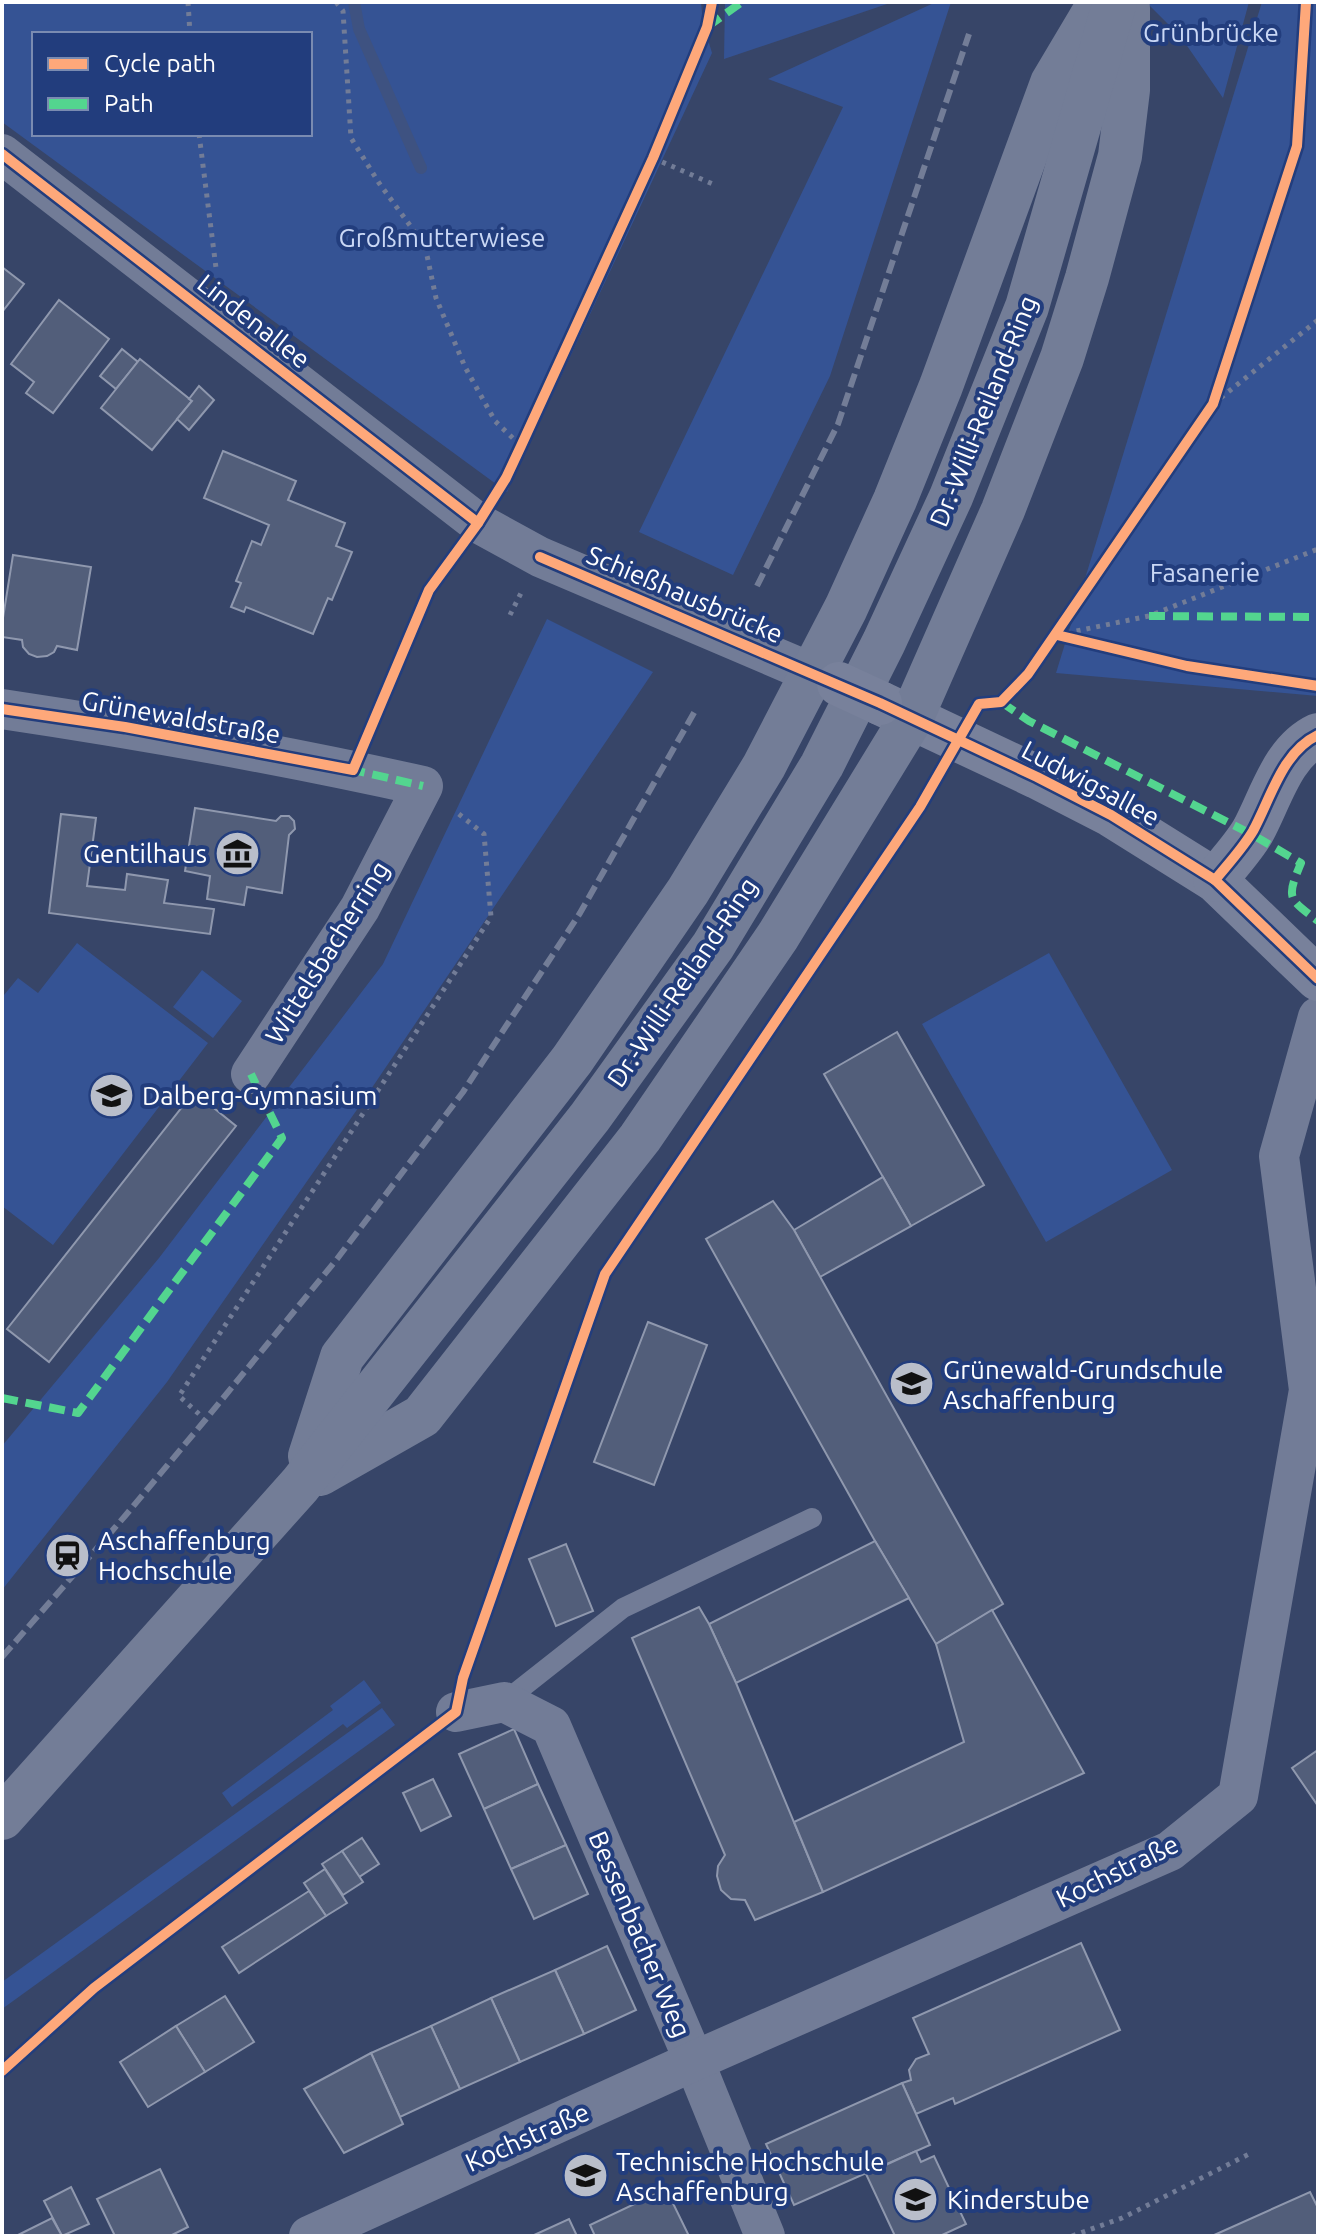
<svg xmlns="http://www.w3.org/2000/svg" width="1320" height="2238" font-family="Ubuntu,sans-serif">
	<rect width="100%" height="100%" fill="#374568"/>
	<g fill="#355394" fill-rule="evenodd">
		<path d="M2 2H701L703 23 712 53 507 492 2 122ZM34 34H310V134H34Z"/>
		<polygon points="725,2 893,2 724,59"/>
		<polygon points="936,2 951,2 830,376 733,575 639,532 843,107 768,79"/>
		<polygon points="1146,2 1249,2 1223,98 1181,37"/>
		<polygon points="1262,2 1318,2 1318,696 1056,673"/>
		<polygon points="547,619 653,672 363,1101 167,1382 2,1590 2,1446 159,1258 383,964"/>
		<polygon points="77,943 208,1043 53,1245 2,1206 2,994 4,995 18,978 38,993"/>
		<polygon points="1049,953 1172,1170 1046,1242 922,1024"/>
		<polygon points="202,970 242,1001 213,1038 173,1007"/>
		<polygon points="364,1680 381,1703 347,1728 343,1724 232,1807 222,1793 333,1710 330,1706"/>
		<polygon points="382,1708 395,1725 2,2009 2,1982"/>
	</g>
	<g fill="none" stroke-linecap="round" stroke-linejoin="round">
		<polyline stroke="#3e5281" stroke-width="12" points="354,2 359,29 421,168"/>
	</g>
	<g fill="#525e7a" stroke="#8f98ae" stroke-width="2">
		<polygon points="2,267 24,284 2,312"/>
		<polygon points="59,300 109,339 53,413 26,393 34,382 11,364"/>
		<polygon points="122,349 138,362 116,389 100,376"/>
		<polygon points="140,359 192,401 152,450 101,408"/>
		<polygon points="199,386 214,400 189,430 177,419 192,401 189,399"/>
		<polygon points="223,451 296,481 288,500 345,523 336,546 352,552 332,600 328,598 313,634 246,607 244,612 231,607 241,583 236,581 252,541 261,545 269,525 204,498"/>
		<polygon points="13,555 91,567 77,650 57,646 54,652 47,656 37,657 29,654 23,647 22,640 2,637 2,624"/>
		<polygon points="195,808 276,821 281,816 289,816 294,821 295,829 289,835 282,893 247,887 244,905 207,899 210,876 185,871"/>
		<polygon points="61,814 96,818 87,886 125,890 127,874 168,880 164,903 214,909 210,934 49,913"/>
		<polygon points="897,1032 984,1185 911,1226 824,1074"/>
		<polygon points="194,1092 236,1126 49,1362 7,1329"/>
		<polygon points="883,1177 911,1226 820,1277 794,1230"/>
		<polygon points="773,1201 794,1230 1003,1604 936,1644 875,1541 706,1239"/>
		<polygon points="648,1322 707,1345 654,1485 594,1462"/>
		<polygon points="875,1541 909,1598 736,1683 709,1624"/>
		<polygon points="566,1544 593,1611 556,1626 529,1559"/>
		<polygon points="699,1607 709,1624 736,1683 823,1892 755,1920 745,1900 731,1899 721,1890 717,1876 718,1866 725,1855 632,1638"/>
		<polygon points="992,1610 1084,1773 823,1892 794,1822 964,1742 936,1644"/>
		<polygon points="514,1729 538,1784 484,1809 459,1754"/>
		<polygon points="1318,1750 1318,1806 1292,1768"/>
		<polygon points="433,1779 451,1816 421,1831 403,1793"/>
		<polygon points="538,1784 566,1845 511,1869 484,1809"/>
		<polygon points="362,1838 379,1864 359,1877 342,1851"/>
		<polygon points="566,1845 588,1894 534,1919 511,1869"/>
		<polygon points="342,1851 363,1882 343,1895 322,1864"/>
		<polygon points="325,1869 347,1903 326,1916 304,1883"/>
		<polygon points="309,1891 326,1916 239,1973 222,1947"/>
		<polygon points="1081,1943 1120,2030 955,2104 953,2098 916,2114 902,2083 911,2080 909,2070 916,2059 929,2054 913,2018"/>
		<polygon points="607,1946 636,2010 584,2034 555,1970"/>
		<polygon points="555,1970 584,2034 520,2062 491,1998"/>
		<polygon points="225,1996 254,2042 205,2072 176,2026"/>
		<polygon points="491,1998 520,2062 460,2089 431,2026"/>
		<polygon points="176,2026 205,2072 148,2107 120,2062"/>
		<polygon points="431,2026 460,2089 400,2117 371,2053"/>
		<polygon points="371,2053 403,2124 344,2153 304,2089"/>
		<polygon points="902,2083 930,2145 794,2205 766,2144"/>
		<polygon points="916,2151 921,2162 934,2156 966,2224 940,2236 895,2236 866,2174"/>
		<polygon points="160,2169 188,2227 170,2236 115,2236 97,2199"/>
		<polygon points="71,2187 89,2224 62,2236 44,2201"/>
		<polygon points="666,2189 689,2236 595,2236 590,2225"/>
		<polygon points="1310,2192 1318,2208 1318,2236 1212,2236"/>
		<polygon points="52,2218 62,2236 16,2236"/>
		<polygon points="569,2219 577,2236 532,2236"/>
	</g>
	<g fill="none" stroke-linecap="round" stroke-linejoin="round">
		<g stroke="#727c97" stroke-width="5" stroke-dasharray="4 6" stroke-linecap="butt">
			<polyline points="188,2 190,34"/>
			<polyline points="336,2 343,11 351,138 379,183 425,246 436,298 465,367 495,421 521,446"/>
			<polyline points="199,134 216,268 214,271"/>
			<polyline points="653,158 715,185"/>
			<polyline points="1213,404 1318,320"/>
			<polyline points="510,615 522,591"/>
			<polyline points="1057,635 1149,616 1318,549"/>
			<polyline points="199,1414 179,1396 491,917 484,834 455,811"/>
			<polyline points="1072,2236 1122,2218 1253,2152"/>
		</g>
		<polyline stroke="#727c97" stroke-width="20" points="504,1702 623,1608 812,1518"/>
		<g stroke="#727c97" stroke-width="40">
			<polyline points="2,154 478,523 540,557 812,673"/>
			<path d="M2 709C143 730 283 755 423 786L360 908 251 1074"/>
			<polyline points="456,1712 504,1702 551,1726 694,2061 765,2236"/>
			<polyline points="309,2236 694,2061 1170,1851 1238,1796 1309,1390 1279,1156 1318,1017"/>
		</g>
		<g stroke="#78819b" stroke-width="44">
			<polyline points="880,703 1037,777 1111,815 1215,880 1318,979"/>
			<path d="M1215 880C1228 864 1243 848 1253 831 1271 798 1282 752 1318 735"/>
		</g>
		<g stroke="#737d97" stroke-width="44">
			<polyline points="310,1456 342,1357 572,1060 688,891 764,766 846,608 895,500 941,386 1052,83 1096,9"/>
			<polyline points="320,1474 422,1416 640,1138 778,936 912,717 1003,510 1062,358 1087,278 1120,156 1128,90 1128,8"/>
			<polyline points="2,1818 300,1485 590,1117 713,946 822,765 884,642 951,497 1027,307 1115,2"/>
		</g>
		<g stroke="#737d97" stroke-width="6" stroke-dasharray="14 6" stroke-linecap="butt">
			<polyline points="757,586 838,424 969,34"/>
			<polyline points="2,1657 125,1516 206,1419 337,1259 463,1092 580,913 695,711"/>
		</g>
		<polyline stroke="#78819b" stroke-width="44" points="839,684 880,703"/>
		<g stroke="#53d58f" stroke-width="8" stroke-dasharray="16 8" stroke-linecap="butt">
			<polyline points="707,27 742,2"/>
			<polyline points="1149,616 1318,617"/>
			<path d="M1001 702 1029 721 1251 834 1301 863C1286 899 1288 898 1318 921"/>
			<polyline points="349,769 423,786"/>
			<polyline points="2,1398 78,1413 282,1138 251,1074"/>
		</g>
		<defs>
			<g id="cycleway">
				<polyline points="2,154 478,523"/>
				<polyline points="540,557 880,703 1037,777 1111,815 1215,880 1318,979"/>
				<polyline points="1057,635 1187,666 1318,686"/>
				<polyline points="2,709 125,727 353,770 429,590 478,523 506,478 521,446 653,158 707,27 712,2"/>
				<path d="M1215 880C1228 864 1243 848 1253 831 1271 798 1282 752 1318 735"/>
				<polyline points="2,2071 94,1988 456,1712 463,1678 605,1274 920,807 979,704 1001,702 1028,674 1213,404 1297,146 1306,2"/>
			</g>
		</defs>
		<use href="#cycleway" stroke="#223d7d" stroke-width="15"/>
		<use href="#cycleway" stroke="#fea87a" stroke-width="10"/>
	</g>
	<defs>
		<symbol id="museum-disc" viewBox="-11 -11 22 22"><circle r="9.5" fill="#b9beca" stroke="#223d7d"/><path d="M0-6L6-3V-2H-6V-3ZM-5-1h2V3h-2ZM-1-1h2V3h-2ZM3-1h2V3H3ZM-6 4H6V6H-6Z" fill="#111"/></symbol>
		<symbol id="school-disc" viewBox="-11 -11 22 22"><circle r="9.5" fill="#b9beca" stroke="#223d7d"/><path d="M0-5L7-2L0 1L-7-2ZM-4 1L0 2.5L4 1V4Q0 6-4 4Z" fill="#111"/></symbol>
		<symbol id="station-disc" viewBox="-11 -11 22 22"><circle r="9.5" fill="#b9beca" stroke="#223d7d"/><path d="M-3-6H3Q5-6 5-4V2Q5 4 3 4L4.5 6H3L1.5 4h-3L-3 6H-4.5L-3 4Q-5 4-5 2V-4Q-5-6-3-6ZM-3.5-4v3h7v-3ZM-3.5 1v1.5H-2V1ZM2 1v1.5H3.5V1Z" fill="#111"/></symbol>
		<symbol id="university-disc" viewBox="-11 -11 22 22"><circle r="9.5" fill="#b9beca" stroke="#223d7d"/><path d="M0-5L7-2L0 1L-7-2ZM-4 1L0 2.5L4 1V4Q0 6-4 4Z" fill="#111"/></symbol>
	</defs>
	<g fill-rule="evenodd">
		<use href="#museum-disc" x="212" y="828" width="51" height="51"/>
		<use href="#school-disc" x="86" y="1070" width="51" height="51"/>
		<use href="#school-disc" x="886" y="1358" width="51" height="51"/>
		<use href="#station-disc" x="42" y="1530" width="51" height="51"/>
		<use href="#university-disc" x="560" y="2150" width="51" height="51"/>
		<use href="#school-disc" x="890" y="2174" width="51" height="51"/>
	</g>
	<g text-anchor="middle" dominant-baseline="central" stroke-width="8" stroke-linejoin="round" paint-order="stroke">
		<g font-size="26" fill="#c9d7f5" stroke="#223d7d">
			<text x="1211" y="32">Grünbrücke</text>
			<text x="442" y="237">Großmutterwiese</text>
			<text x="1205" y="572">Fasanerie</text>
		</g>
		<g font-size="26" fill="#fff" stroke="#223d7d">
			<text transform="translate(254 321) rotate(38)">Lindenallee</text>
			<text transform="translate(983 411) rotate(-68)">Dr.-Willi-Reiland-Ring</text>
			<text transform="translate(685 594) rotate(23)">Schießhausbrücke</text>
			<text transform="translate(181 717) rotate(10)">Grünewaldstraße</text>
			<text transform="translate(1091 783) rotate(28)">Ludwigsallee</text>
			<text transform="translate(327 952) rotate(-58)">Wittelsbacherring</text>
			<text transform="translate(682 982) rotate(-56)">Dr.-Willi-Reiland-Ring</text>
			<text transform="translate(1117 1871) rotate(-26)">Kochstraße</text>
			<text transform="translate(640 1934) rotate(67)">Bessenbacher Weg</text>
			<text transform="translate(527 2137) rotate(-24)">Kochstraße</text>
		</g>
		<g font-size="26" fill="#fff" stroke="#223d7d" text-anchor="start">
			<text x="207" y="853" text-anchor="end">Gentilhaus</text>
			<text x="142" y="1095">Dalberg-Gymnasium</text>
			<text x="943" y="1369">Grünewald-Grundschule<tspan x="943" dy="30">Aschaffenburg</tspan></text>
			<text x="98" y="1540">Aschaffenburg<tspan x="98" dy="30">Hochschule</tspan></text>
			<text x="616" y="2161">Technische Hochschule<tspan x="616" dy="30">Aschaffenburg</tspan></text>
			<text x="947" y="2199">Kinderstube</text>
		</g>
	</g>
	<rect width="1320" height="2238" fill="none" stroke="#ffffff" stroke-width="8"/>
	<rect x="32" y="32" width="280" height="104" fill="#223d7d" stroke="#7a8bb1" stroke-width="2"/>
	<rect x="48" y="58" width="40" height="12" fill="#fea87a" stroke="#7a8bb1" stroke-width="2"/>
	<text x="104" y="72" font-size="24" fill="#ffffff">Cycle path</text>
	<rect x="48" y="98" width="40" height="12" fill="#53d58f" stroke="#7a8bb1" stroke-width="2"/>
	<text x="104" y="112" font-size="24" fill="#ffffff">Path</text>
</svg>
